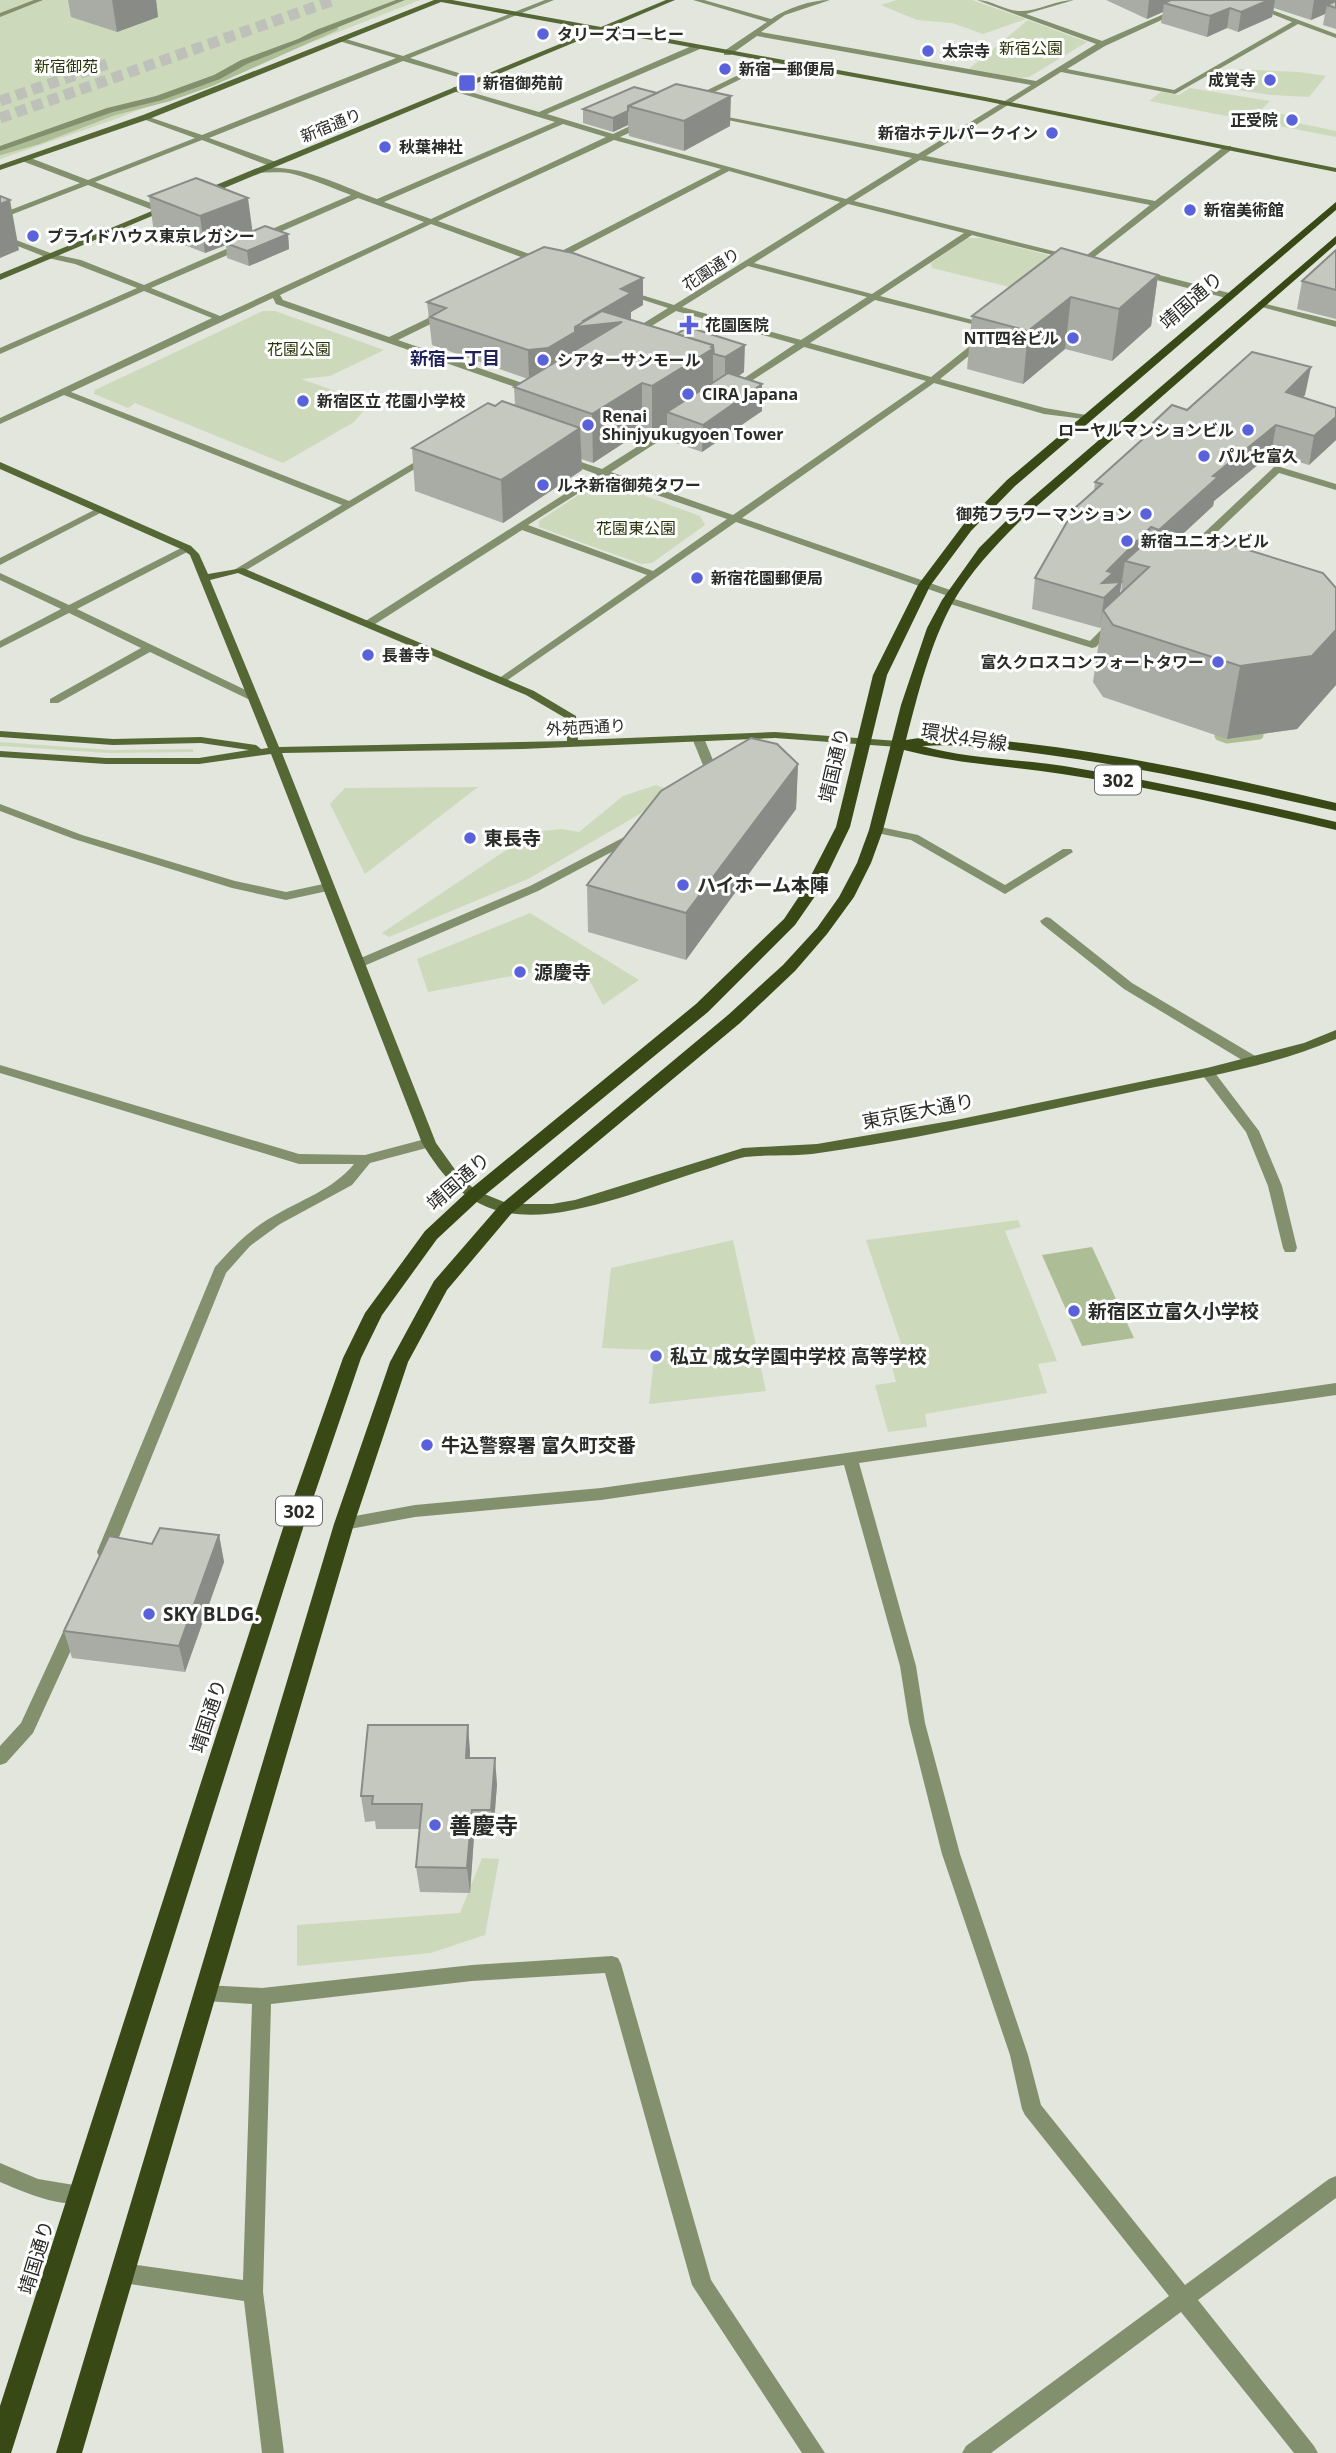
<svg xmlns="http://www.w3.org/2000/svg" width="1336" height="2453" font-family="'Open Sans','Noto Sans JP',sans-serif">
	<rect width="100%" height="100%" fill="#e2e6dd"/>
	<g fill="#cdd9bb">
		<polygon points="0,0 420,0 113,120 0,159"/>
		<polygon points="897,0 972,0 1026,19 983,34 952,23 917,20 881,5"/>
		<polygon points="1028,20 1087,42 1029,77 1021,78 969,69"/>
		<polygon points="1235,69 1299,72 1326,76 1309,97 1271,95 1204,85"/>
		<polygon points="1190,88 1270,101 1261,110 1292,116 1288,121 1336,131 1336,137 1149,101 1161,92 1179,95"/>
		<polygon points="967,238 982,238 1059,258 1022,290 932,268 931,263"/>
		<polygon points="263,311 275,311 384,350 330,376 301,379 364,401 365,409 354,422 283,463 135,403 128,408 94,394 95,390"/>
		<polygon points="610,483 700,516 705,525 652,563 641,564 539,527 539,521 595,484"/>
		<polygon points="0,742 111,750 193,749 193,752 109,753 0,746"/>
		<polygon points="656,785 676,793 528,879 389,937 382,933 533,832 562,829 579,832 623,796"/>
		<polygon points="478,787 365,874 330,804 345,788"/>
		<polygon points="530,913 639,980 603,1005 580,963 428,992 417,959"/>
		<polygon points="1018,1220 1021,1227 1005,1231 1057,1361 1038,1364 1047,1393 925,1414 927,1427 888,1432 875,1385 896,1382 891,1363 907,1361 866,1240"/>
		<polygon points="733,1240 766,1391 649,1404 655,1350 602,1348 611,1268"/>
		<polygon points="482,1858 499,1859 485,1935 431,1953 297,1966 297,1925 460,1913"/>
	</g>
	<polygon fill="#adbd96" points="1092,1247 1134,1338 1082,1346 1042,1255"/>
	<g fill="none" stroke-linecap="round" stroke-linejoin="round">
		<polyline stroke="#adbd96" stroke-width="6" points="0,152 39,141 115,112 170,98 212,83 335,28"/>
		<polyline stroke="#adbd96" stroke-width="9" points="1219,736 1227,739 1259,735"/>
		<g stroke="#bdc1b9" stroke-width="11" stroke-dasharray="11 6" stroke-linecap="butt">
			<polyline points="0,101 107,64"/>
			<polyline points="0,118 334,0"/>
		</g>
		<g fill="#83906e" fill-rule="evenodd">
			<polygon points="34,0 43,0 0,17 0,13"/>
			<polygon points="396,0 405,0 247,64 220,79 162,100 113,112 0,151 0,146 107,108 156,96 214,75 241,60 298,39 316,30"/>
			<polygon points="545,0 554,0 410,58 478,79 478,83 403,61 209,138 276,162 276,166 270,166 202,140 95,182 164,208 164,212 158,212 88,185 0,219 0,214 80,183 22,161 22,157 28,157 88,180 195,138 143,119 143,115 202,135 396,58 339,41 339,37 403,56"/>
			<path d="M693 0H704L771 19C787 8 811 0 830 0L785 15 761 32 1036 81 1096 44 977 0C992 0 1005 11 1020 11 1037 12 1055 0 1074 0L1026 14 1102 41 1196 0H1205L1105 46 1067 69 1174 90 1292 22 1236 0H1245L1336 34V38L1298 24 1175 94 1061 72 926 156 1155 201 1225 146H1231V150L1079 269 1072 267 1150 205 920 160 854 201 1077 257 1073 260 972 235 880 296 992 325V329L875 300 810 343 931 377 980 338H986V342L940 379 1045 408 1092 416V420L1044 414 934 383 742 518 956 592V596H948L736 522 502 684 498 683V679L647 575 522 530 372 626H364V622L596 474 560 461V457H566L602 469 678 421H684V425L611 472 733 515 926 381 804 347 734 392 731 391V387L795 344 676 311 637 335H631V331L668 308 622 293V289L674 305 840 202 729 171 554 262H548V258L721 169 614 140 438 221 546 260V264H540L431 224 280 295 283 300 389 337 443 311H449V315L398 340 525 384 538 385V389H521L276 304 273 298 71 392 349 501 425 456 433 458 243 572 234 570 342 505 64 395 0 424V418L212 318 144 291 0 354V348L137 288 75 264 48 258 0 239V234L53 254 81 260 144 285 240 243H246V247L151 288 220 316 424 222 358 198 264 239H258V235L351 195C332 188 312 179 293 174 280 171 267 173 254 173V169C296 161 341 186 377 199L555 122 453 91V87L539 112 694 45H700V49L547 114 613 134 643 120H649V124L620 137 846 199 912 158 708 116 712 114 918 154 1031 85 757 36 730 55H724V51L767 22ZM563 124 606 137 431 219 384 202ZM848 204 964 233 872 294 754 263ZM748 266 867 297 801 340 682 307ZM604 477 727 519 653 571 528 525Z"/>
			<polygon points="771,59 778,61 696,101 689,99"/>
			<polygon points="1140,270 1233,294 1234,296 1230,299 1137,275 1136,273"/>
			<polygon points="1258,302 1336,321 1336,327 1258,306"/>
			<polygon points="1274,467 1280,467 1336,484 1336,490 1279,473 1196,552 1188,552 1188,548"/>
			<polygon points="98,508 106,510 0,565 0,558"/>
			<polygon points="187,545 191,546 191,550 77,609 256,695 256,699 248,699 150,652 58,703 50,703 50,699 141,648 69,613 0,648 0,641 61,609 0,580 0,573 69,605"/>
			<polygon points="948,597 1090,641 1109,622 1113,621 1118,624 1096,647 1092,648 944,602 944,598"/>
			<polygon points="698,735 704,738 721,780 719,782 715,783 709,780 692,738"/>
			<polygon points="0,804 82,835 235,881 286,892 328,883 334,887 332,890 286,900 232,888 74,839 0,811"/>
			<polygon points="876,826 918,835 1005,885 1063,849 1071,849 1073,852 1005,894 911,840 872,832 872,828"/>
			<polygon points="634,832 638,834 638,838 538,891 364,966 356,966 354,963 356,960 530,886"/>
			<polygon points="1046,917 1050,918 1132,983 1257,1057 1259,1060 1257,1063 1247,1063 1124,989 1042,924 1040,921"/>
			<path d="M0 1065 299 1154 365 1155 429 1138 436 1143 434 1146 370 1163 352 1185 280 1224 250 1246 226 1273 113 1552 111 1556 105 1558 99 1556 97 1552 215 1267C232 1248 249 1230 272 1217 300 1200 333 1190 354 1164H299L0 1073Z"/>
			<polygon points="1207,1068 1212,1069 1259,1131 1282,1186 1297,1248 1295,1252 1285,1252 1283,1248 1268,1186 1246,1132 1200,1072"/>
			<polygon points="1336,1383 1336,1395 859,1463 916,1666 925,1723 960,1854 1028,2055 1041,2105 1185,2285 1329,2179 1336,2176 1336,2198 1198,2300 1314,2446 1318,2453 1294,2453 1181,2312 991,2453 962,2453 966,2446 1169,2296 1025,2115 1022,2109 1010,2055 942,1854 909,1723 900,1666 844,1465 601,1500 415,1517 344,1530 338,1528 336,1524 338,1520 344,1518 415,1505 601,1488"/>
			<polygon points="74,1619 80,1621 82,1626 33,1733 6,1763 0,1765 0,1746 21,1723 68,1621"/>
			<polygon points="612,1956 618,1958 621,1964 711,2280 825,2453 802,2453 692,2285 605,1973 472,1981 271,2004 263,2292 284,2453 262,2453 244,2301 123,2283 116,2280 113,2273 116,2266 123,2263 243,2280 252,2004 205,2001 198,1999 196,1993 198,1987 205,1985 262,1988 472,1965"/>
			<path d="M0 2163 38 2179 86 2187 89 2194 86 2201C63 2210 22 2191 0 2182Z"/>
		</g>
		<g fill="#556734" fill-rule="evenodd">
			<polygon points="434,0 452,0 601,27 666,0 675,0 609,28 985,97 1336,168 1336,172 985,101 602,31 205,196 199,196 199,192 594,30 441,2 149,119 0,170 0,165 143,115"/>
			<polygon points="164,206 171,208 0,280 0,274"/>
			<path d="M0 462 191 546 199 554 208 574 243 568 534 691 576 716 578 740 775 732 898 741 904 744 898 747 775 738 523 749 282 753 436 1143 461 1178 477 1191 509 1204H552L575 1200 743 1148 817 1144 956 1120 1207 1068 1304 1043 1336 1030V1039C1274 1066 1203 1077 1136 1091 1031 1113 925 1138 819 1153 795 1157 769 1154 745 1157 731 1160 717 1166 704 1170 649 1187 566 1223 509 1213 467 1206 443 1178 422 1143L271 754 199 764H106L0 757V751L106 758H199L249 750 201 743 113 745 0 737V731L113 739 201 737 256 745 261 749 268 748 190 555 183 550 0 469ZM238 573 526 695 567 719V741L279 747 210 580Z"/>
		</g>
		<g fill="#384915" fill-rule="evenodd">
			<polygon points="1336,202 1336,210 1015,486 971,531 930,586 887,675 850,827 820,889 795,925 708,1012 480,1199 437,1239 382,1315 361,1358 303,1528 13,2447 11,2453 0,2453 0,2406 283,1528 343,1358 365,1313 425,1231 468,1191 696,1004 784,919 804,889 836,827 873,675 918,585 963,525 1007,480"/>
			<path d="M1336 236V244L1021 520C996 545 971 571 953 602 930 644 918 694 906 740 944 733 985 739 1023 743 1129 755 1232 779 1336 803V811C1241 790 1146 768 1049 755 1007 749 964 743 922 746 968 759 1017 759 1064 766 1156 781 1246 801 1336 822V830C1245 809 1155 788 1062 774 1009 766 956 764 904 750L883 830 871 863 854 897 827 934 795 971 740 1023 511 1214 447 1290 408 1362 354 1524 82 2453H56L334 1524 390 1362 434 1281 499 1206 728 1015 783 965 817 928 839 897 857 863 869 830 901 705 927 628 942 600 979 548 1013 514Z"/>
		</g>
	</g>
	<g fill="#a9aca4" fill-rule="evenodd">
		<polygon points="68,0 156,0 158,17 117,32 71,17"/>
		<polygon points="1106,0 1336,0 1336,29 1323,25 1325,14 1311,20 1274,8 1272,17 1238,32 1227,28 1207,37 1161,23 1163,12 1147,19"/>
		<polygon points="634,87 730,126 684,151 629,136 628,125 613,132 583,123 583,109"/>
		<polygon points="149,196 252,231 288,234 289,249 249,266 227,258 226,245 205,253 154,233"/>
		<polygon points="1336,250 1336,319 1297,309 1302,281"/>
		<polygon points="1158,275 1151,326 1112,361 1065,349 1023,384 967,369 972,316"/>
		<polygon points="643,278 643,305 631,312 631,320 677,334 688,327 744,372 738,377 762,384 762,411 702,452 667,440 667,425 652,434 642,431 593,463 581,459 582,470 503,523 415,491 412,448 495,406 515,406 514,387 528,379 432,345 427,302"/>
		<path d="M1305 395 1303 397 1336 408V440L1309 465 1271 454 1214 501 1213 506 1168 547 1336 588V685L1297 729 1227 739 1103 697 1093 682 1101 627 1100 628 1032 609 1035 578 1094 491 1095 482 1140 441V435L1187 410ZM1122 582 1121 594 1119 595 1121 583Z"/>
		<polygon points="798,764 796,809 686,960 588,932 587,885"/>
		<polygon points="219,1535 224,1562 185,1672 72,1658 64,1631 152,1544"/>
		<polygon points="470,1751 470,1758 497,1784 493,1836 474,1836 470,1893 420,1892 416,1867 420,1829 376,1829 375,1821 365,1822 361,1796"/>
	</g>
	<g fill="#898c86">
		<polygon points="112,0 156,0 158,17 117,32"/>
		<polygon points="1149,0 1189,0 1164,3 1163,12 1147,19"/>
		<polygon points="1269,0 1275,0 1272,17 1238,32 1241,12"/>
		<polygon points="1314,0 1336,0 1336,8 1327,5 1325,14 1311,20"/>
		<polygon points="1230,8 1227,28 1207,37 1210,16"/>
		<polygon points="731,96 730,126 684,151 684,121"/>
		<polygon points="628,111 628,125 613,132 613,118"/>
		<polygon points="248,198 253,235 225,243 226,245 205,253 200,216"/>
		<polygon points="10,200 19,250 0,258 0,204"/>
		<polygon points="288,234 289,249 249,266 247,251"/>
		<polygon points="1158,275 1151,326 1112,361 1119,309"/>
		<polygon points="643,278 643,305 631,312 631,321 529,379 528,350 575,327 621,289"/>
		<polygon points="1071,297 1065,349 1023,384 1028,331"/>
		<polygon points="713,345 713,396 667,412 667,425 652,434 652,386"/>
		<polygon points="745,345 744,372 725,385 725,357"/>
		<polygon points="1311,367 1305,395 1281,420 1286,392"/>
		<polygon points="642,383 642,431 593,463 592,414"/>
		<polygon points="762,384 762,411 702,452 703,425"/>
		<polygon points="1336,417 1336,440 1309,465 1314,436"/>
		<polygon points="1276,425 1271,454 1214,501 1213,506 1155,560 1159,530 1213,476"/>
		<polygon points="580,428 582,470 503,523 501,480"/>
		<polygon points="1151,527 1146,557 1125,561 1117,612 1103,610 1100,628 1104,598 1102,583 1107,571"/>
		<polygon points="1336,630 1336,685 1297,729 1227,739 1240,666"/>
		<polygon points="798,764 796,809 686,960 686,913"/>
		<polygon points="219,1535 224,1562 185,1672 179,1646"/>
		<polygon points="468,1725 470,1751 468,1784 466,1758"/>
		<polygon points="495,1758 497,1784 493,1836 491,1810"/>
		<polygon points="472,1810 474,1836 470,1893 467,1868"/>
	</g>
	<g fill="#c4c8bf" stroke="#898c86" stroke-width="2">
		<polygon points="1171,0 1269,0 1241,12 1230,8 1210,16 1164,3"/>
		<polygon points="1336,1 1336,8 1327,5"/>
		<polygon points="676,84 731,96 684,121 628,106"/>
		<polygon points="634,87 657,93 628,106 628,111 613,118 583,109"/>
		<polygon points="196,178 248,198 200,216 149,196"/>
		<polygon points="0,196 10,200 0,204"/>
		<polygon points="265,226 288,234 247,251 225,243"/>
		<polygon points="544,247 573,253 643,278 621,289 631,293 583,321 584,322 575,327 575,332 548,348 528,350 430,317 446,308 427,302"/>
		<polygon points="1061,248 1158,275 1119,309 1071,297 1028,331 972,316"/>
		<polygon points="1336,250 1336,290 1302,281"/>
		<polygon points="602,311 713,345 711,347 714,348 652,386 642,383 592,414 514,387 622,322 575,327"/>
		<polygon points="688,327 745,345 725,357 714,354 713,345 677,334"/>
		<polygon points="1252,352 1311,367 1286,392 1336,408 1336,417 1314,436 1276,425 1213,476 1218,477 1159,530 1151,527 1107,571 1113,573 1102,583 1121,582 1104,598 1035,578 1075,508 1102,484 1095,482 1145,437 1140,435 1172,405 1187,410"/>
		<polygon points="728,373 762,384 703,425 667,412"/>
		<polygon points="502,401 580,428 501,480 412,448 488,403 495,406"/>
		<polygon points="1206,537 1323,573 1336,588 1336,630 1312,656 1240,666 1113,625 1103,610 1149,567 1125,561 1147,541 1170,547 1180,538"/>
		<polygon points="751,738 777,744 798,764 686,913 587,885 661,791 706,764"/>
		<polygon points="160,1528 219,1535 179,1646 64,1631 109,1536 152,1544"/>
		<polygon points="368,1725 468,1725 466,1758 495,1758 491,1810 472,1810 467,1868 416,1867 422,1804 372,1804 373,1796 361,1796"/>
	</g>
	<g fill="#5962da" stroke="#fff" stroke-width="2.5">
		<circle cx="543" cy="34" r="7"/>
		<circle cx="928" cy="51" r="7"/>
		<circle cx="725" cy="69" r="7"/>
		<circle cx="1270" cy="80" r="7"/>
		<rect x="458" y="74" width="18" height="18" rx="3.5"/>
		<circle cx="1292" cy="120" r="7"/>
		<circle cx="1052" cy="133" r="7"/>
		<circle cx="385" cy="147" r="7"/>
		<circle cx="1190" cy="210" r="7"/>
		<circle cx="33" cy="236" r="7"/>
		<path d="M685.5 314.5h7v7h7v7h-7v7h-7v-7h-7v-7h7z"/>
		<circle cx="1073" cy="338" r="7"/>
		<circle cx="543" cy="360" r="7"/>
		<circle cx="688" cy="394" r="7"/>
		<circle cx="303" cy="401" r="7"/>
		<circle cx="588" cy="425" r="7"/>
		<circle cx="1248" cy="430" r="7"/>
		<circle cx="1204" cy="456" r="7"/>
		<circle cx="543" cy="485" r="7"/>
		<circle cx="1146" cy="514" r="7"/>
		<circle cx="1127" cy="541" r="7"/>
		<circle cx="697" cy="578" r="7"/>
		<circle cx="368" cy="655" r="7"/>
		<circle cx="1218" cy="662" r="7"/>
		<circle cx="470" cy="838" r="7"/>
		<circle cx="683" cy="885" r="7"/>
		<circle cx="520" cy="972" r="7"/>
		<circle cx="1074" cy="1311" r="7"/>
		<circle cx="656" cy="1356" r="7"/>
		<circle cx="427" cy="1445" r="7"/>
		<circle cx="149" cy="1614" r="7"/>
		<circle cx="435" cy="1825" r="7"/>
	</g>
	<g text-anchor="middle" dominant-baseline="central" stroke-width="6" stroke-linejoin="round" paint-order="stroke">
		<g font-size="16" font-weight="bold" fill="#2a2c28" stroke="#fff" text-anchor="start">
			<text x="557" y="34">タリーズコーヒー</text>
			<text x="942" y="51">太宗寺</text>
			<text x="739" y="69">新宿一郵便局</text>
			<text x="1256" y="80" text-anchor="end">成覚寺</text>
			<text x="483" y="83">新宿御苑前</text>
			<text x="1278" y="120" text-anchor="end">正受院</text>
			<text x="1038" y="133" text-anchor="end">新宿ホテルパークイン</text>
			<text x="399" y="147">秋葉神社</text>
			<text x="1204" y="210">新宿美術館</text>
			<text x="47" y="236">プライドハウス東京レガシー</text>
			<text x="705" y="325">花園医院</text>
			<text x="1059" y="338" text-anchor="end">NTT四谷ビル</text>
			<text x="557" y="360">シアターサンモール</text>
			<text x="702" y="394">CIRA Japana</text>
			<text x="317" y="401">新宿区立 花園小学校</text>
			<text x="602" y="416">Renai<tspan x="602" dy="18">Shinjyukugyoen Tower</tspan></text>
			<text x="1234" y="430" text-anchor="end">ローヤルマンションビル</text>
			<text x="1218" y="456">パルセ富久</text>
			<text x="557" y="485">ルネ新宿御苑タワー</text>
			<text x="1132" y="514" text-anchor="end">御苑フラワーマンション</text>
			<text x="1141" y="541">新宿ユニオンビル</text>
			<text x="711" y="578">新宿花園郵便局</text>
			<text x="382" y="655">長善寺</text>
			<text x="1204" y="662" text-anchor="end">富久クロスコンフォートタワー</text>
		</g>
		<g font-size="16" fill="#273508" stroke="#fff">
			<text x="1031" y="48">新宿公園</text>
			<text x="66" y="66">新宿御苑</text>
			<text x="299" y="349">花園公園</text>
			<text x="636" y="528">花園東公園</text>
		</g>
		<g font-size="16" fill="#2a2c28" stroke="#fff">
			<text transform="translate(331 125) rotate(-22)">新宿通り</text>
			<text transform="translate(711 269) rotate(-33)">花園通り</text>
			<text transform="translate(586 727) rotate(-3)">外苑西通り</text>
		</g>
		<g font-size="18" font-weight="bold" fill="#1f225b" stroke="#fff">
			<text x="455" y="358">新宿一丁目</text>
		</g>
		<g fill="#fff" stroke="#6a6b68" stroke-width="2">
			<rect x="1095" y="765.5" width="46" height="29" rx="5"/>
			<rect x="276" y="1496.5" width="46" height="29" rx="5"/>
		</g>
		<g font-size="18" font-weight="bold" fill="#2a2c28">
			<text x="1118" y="780">302</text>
			<text x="299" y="1511">302</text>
		</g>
		<g font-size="19" fill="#2a2c28" stroke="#fff">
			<text transform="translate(1191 300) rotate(-41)">靖国通り</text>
			<text transform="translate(964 737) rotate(9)">環状4号線</text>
			<text transform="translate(834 765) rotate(-77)">靖国通り</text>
			<text transform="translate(918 1111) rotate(-11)">東京医大通り</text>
			<text transform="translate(458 1181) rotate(-41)">靖国通り</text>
			<text transform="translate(208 1716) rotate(-72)">靖国通り</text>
			<text transform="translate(36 2257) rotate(-73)">靖国通り</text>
		</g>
		<g font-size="19" font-weight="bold" fill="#2a2c28" stroke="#fff" text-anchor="start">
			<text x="484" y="838">東長寺</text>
			<text x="697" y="885">ハイホーム本陣</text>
			<text x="534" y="972">源慶寺</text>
			<text x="1088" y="1311">新宿区立富久小学校</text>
			<text x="670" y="1356">私立 成女学園中学校 高等学校</text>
			<text x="441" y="1445">牛込警察署 富久町交番</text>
			<text x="163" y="1614">SKY BLDG.</text>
		</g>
		<g font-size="23" font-weight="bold" fill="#2a2c28" stroke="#fff" text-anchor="start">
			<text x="449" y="1825">善慶寺</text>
		</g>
	</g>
</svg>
